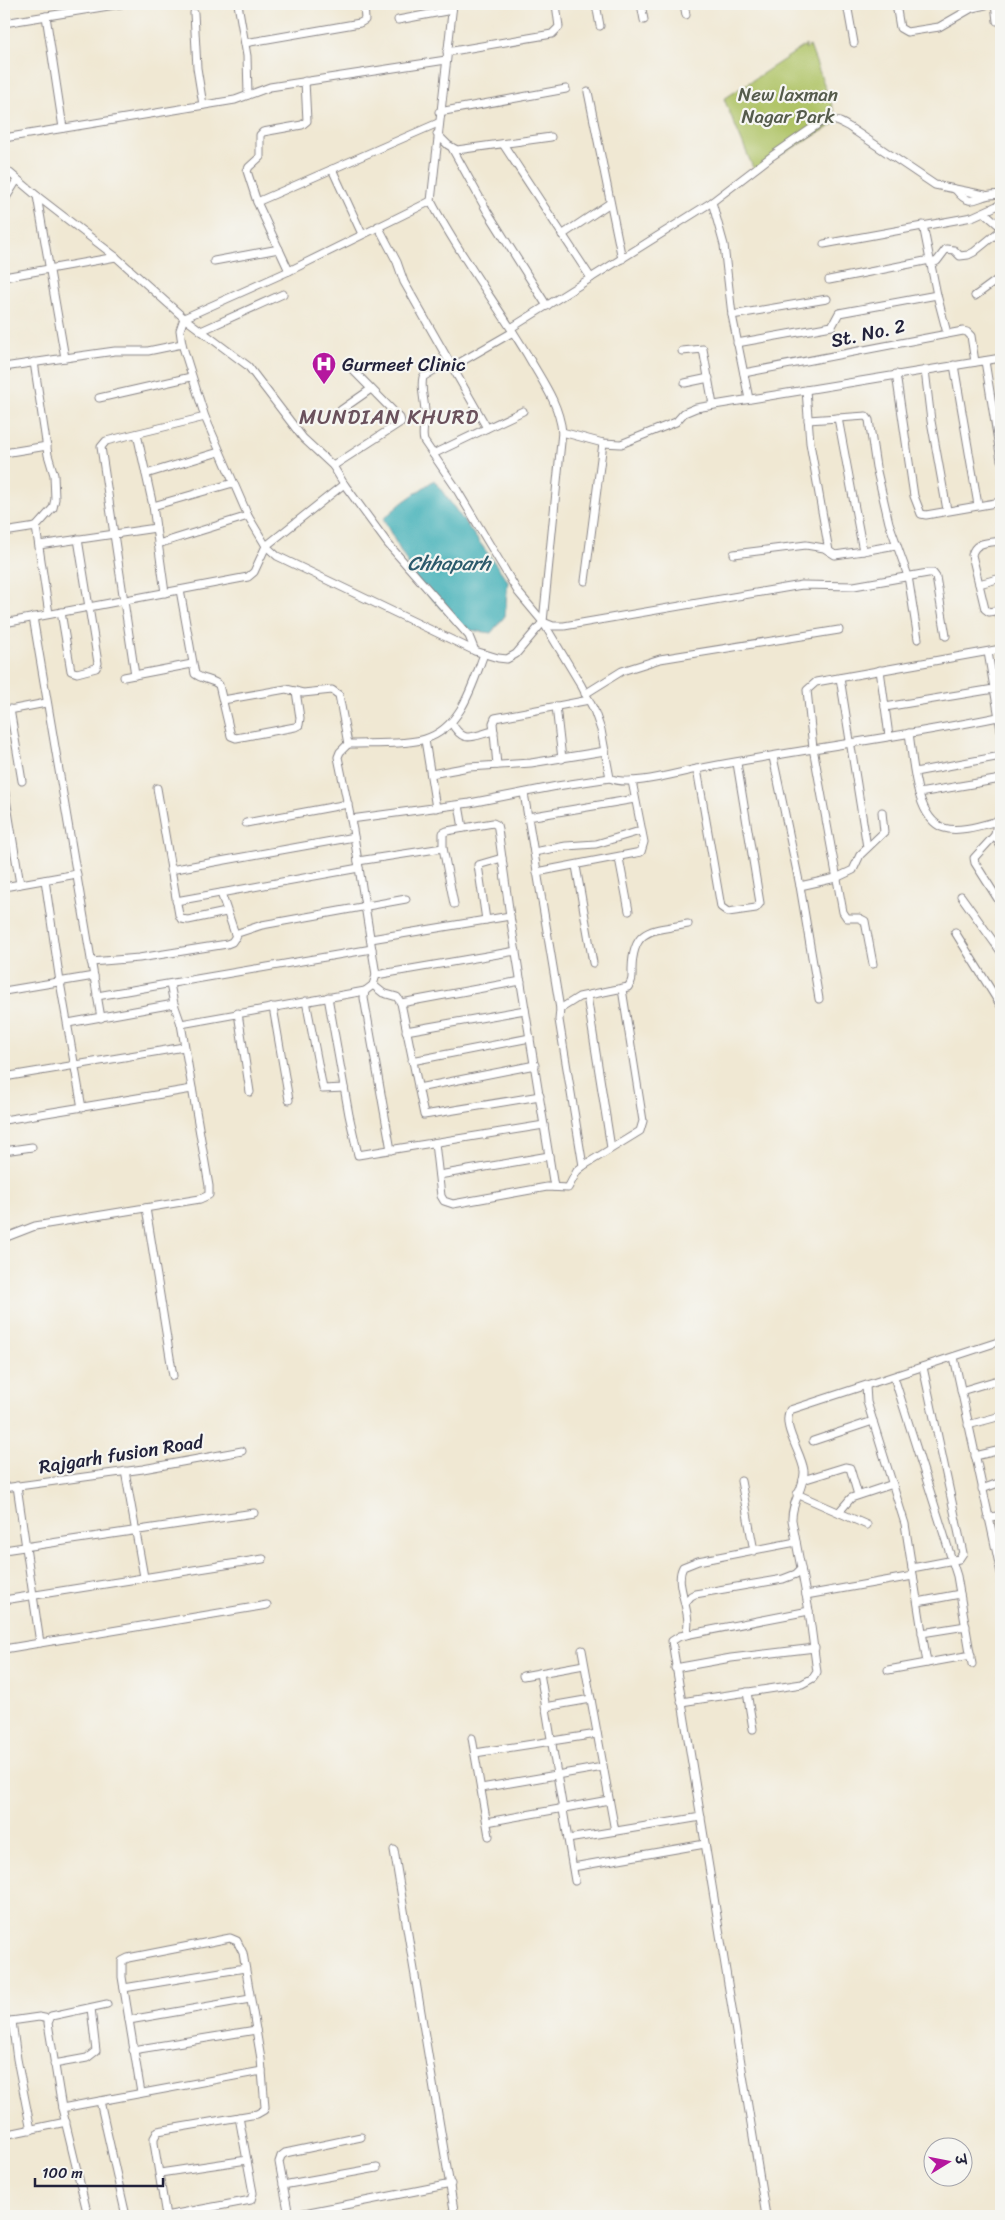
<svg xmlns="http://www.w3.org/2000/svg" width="1005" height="2220" font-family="Sriracha,'Playpen Sans Deva',sans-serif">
	<rect width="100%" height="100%" fill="#f6f6f2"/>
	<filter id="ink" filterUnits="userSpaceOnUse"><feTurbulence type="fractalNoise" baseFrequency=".02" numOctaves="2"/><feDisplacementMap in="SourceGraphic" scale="10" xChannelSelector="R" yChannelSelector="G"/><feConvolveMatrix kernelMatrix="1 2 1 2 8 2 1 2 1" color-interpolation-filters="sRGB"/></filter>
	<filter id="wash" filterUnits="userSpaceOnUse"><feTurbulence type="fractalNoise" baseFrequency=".0096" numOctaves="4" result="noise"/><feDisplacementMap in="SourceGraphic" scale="20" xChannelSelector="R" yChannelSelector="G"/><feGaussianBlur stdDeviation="1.12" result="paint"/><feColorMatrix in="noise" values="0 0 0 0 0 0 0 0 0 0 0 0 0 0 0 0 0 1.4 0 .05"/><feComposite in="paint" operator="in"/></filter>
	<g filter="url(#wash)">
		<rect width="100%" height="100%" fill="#f0e8d3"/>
		<polygon fill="#b0c468" stroke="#697352" points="806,45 805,49 810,46 838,122 754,170 724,99"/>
		<polygon fill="#3badb5" stroke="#2e6878" points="434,480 508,581 505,616 491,633 463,629 421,588 383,519 403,502"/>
	</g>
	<g filter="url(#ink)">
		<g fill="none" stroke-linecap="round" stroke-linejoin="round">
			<defs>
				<g id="minor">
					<polyline points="238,4 247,56 248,95"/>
					<polyline points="596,4 600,26"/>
					<polyline points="641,4 644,20"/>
					<polyline points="684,4 686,15"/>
					<polyline points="847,4 854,43"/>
					<polyline points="896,4 900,28 907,32 939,27 972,8 990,4"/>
					<polyline points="995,4 997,21"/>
					<polyline points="194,13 197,68 203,105"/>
					<polyline points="46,16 63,128"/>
					<polyline points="398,20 452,10"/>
					<polyline points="4,23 121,4"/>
					<polyline points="245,43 360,23 365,20 364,4"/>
					<polyline points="447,52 552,34 559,27 556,4"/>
					<polyline points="588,92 622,259"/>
					<polyline points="439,112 566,89"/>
					<polyline points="437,134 448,145 457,150 551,137"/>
					<polyline points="4,138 235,100 270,87 446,60"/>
					<polyline points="503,144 591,278"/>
					<polyline points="452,148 487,211 547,306"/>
					<polyline points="4,168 37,196 116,257 184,318 248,366 303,438 333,466 344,484 388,544 469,636 475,651"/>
					<polyline points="332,169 362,234"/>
					<path d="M956 190C973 212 978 191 1001 195"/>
					<polyline points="4,201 17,180"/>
					<path d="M431 201C459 255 497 304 528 356 542 381 559 403 562 432L543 622 516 654 507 659 498 658 475 651 277 556 266 546 248 516 205 417 182 344 180 330 184 318 289 271Z"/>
					<polyline points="431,201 453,4"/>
					<polyline points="257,202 438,123"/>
					<path d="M712 202 772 156 821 122C833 118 839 121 849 127L935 185 985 195"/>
					<polyline points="985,213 1001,227"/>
					<polyline points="923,225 937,295 947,333"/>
					<polyline points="378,226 397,262 404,282 487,428"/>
					<polyline points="562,235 610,203"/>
					<polyline points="824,244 972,217 1001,204"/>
					<polyline points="214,261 279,249"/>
					<polyline points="931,264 937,261 946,249 954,250 960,256 968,255 974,252 1001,230"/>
					<polyline points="289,271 257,202 247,171 249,167 260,157 260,135 263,132 302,125 307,121 305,81"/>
					<polyline points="4,277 116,257"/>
					<polyline points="829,280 930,260"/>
					<polyline points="975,296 1001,277"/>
					<polyline points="732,315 827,299"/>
					<polyline points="511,328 712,202 724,245 732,315 749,399"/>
					<polyline points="201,331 283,294"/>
					<polyline points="737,343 832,326 839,313 937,295"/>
					<polyline points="682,351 703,349 713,405"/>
					<polyline points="65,358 115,351 148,351 182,344"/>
					<path d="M449 361 423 377C420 389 425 400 425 413 426 423 421 431 424 441L454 485 518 592 543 622 581 685 594 710 601 730 610 778C627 787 673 774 692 770 794 750 897 738 998 717"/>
					<polyline points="985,361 1001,460"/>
					<polyline points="34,362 48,455 54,475 55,499 53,508 36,527"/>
					<polyline points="954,365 978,505"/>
					<polyline points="4,367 65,358 37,196"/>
					<polyline points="452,367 513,332"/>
					<polyline points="925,370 931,421 947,510"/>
					<polyline points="744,373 963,331 967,332 971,336 975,362"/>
					<polyline points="896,374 914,496 921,514 926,515 1001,502"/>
					<polyline points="685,383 709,378"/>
					<polyline points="806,390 810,443 829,551"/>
					<polyline points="99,398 191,377"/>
					<polyline points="341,410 371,389"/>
					<polyline points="838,418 866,416 869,420 876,467 889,523 908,576 918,639"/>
					<polyline points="562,432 603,443 621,444 676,422 684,413 696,408 1001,358"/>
					<polyline points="137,434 153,506 165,593"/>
					<polyline points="4,453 47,446"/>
					<polyline points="433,454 523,411"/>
					<polyline points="333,466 401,422 400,418 347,364"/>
					<polyline points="146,474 219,452"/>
					<polyline points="153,506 233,483"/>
					<polyline points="4,532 36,527 49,614"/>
					<path d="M1001 541C989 543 975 541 972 555L985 609 989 612 999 610 1001 623"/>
					<polyline points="158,544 248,516"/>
					<polyline points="39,545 156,528"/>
					<polyline points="863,551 896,545"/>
					<polyline points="734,554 806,545 824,548 835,555 863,551 838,418 808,420"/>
					<polyline points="585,581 603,443"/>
					<polyline points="979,584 1001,578"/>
					<path d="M180 590 195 674C203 680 212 679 219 685L231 736 236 738 295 727 299 725 300 718 296 691"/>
					<polyline points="61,612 71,671 77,673 96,668 98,663 78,539"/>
					<polyline points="33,617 101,1018"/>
					<polyline points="543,622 553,626 564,626 802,585 854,586 928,573 933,573 936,577 946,636"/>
					<polyline points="4,623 248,577 254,572 266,546 344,484"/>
					<polyline points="988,652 1001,730"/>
					<polyline points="880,670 889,736"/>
					<polyline points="135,675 101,447 106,441 205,417"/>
					<polyline points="124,677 192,664"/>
					<polyline points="840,678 867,847"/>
					<polyline points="585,694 622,671 660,659 839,630"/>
					<polyline points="223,700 286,689 303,693 332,690 339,695 348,744 340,752 338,757 353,830 376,975 373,985 365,991 364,998 391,1150"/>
					<polyline points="556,706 562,759"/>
					<polyline points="885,707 994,689"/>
					<polyline points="10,709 22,781"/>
					<polyline points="4,711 46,703"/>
					<path d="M451 722C464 745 471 736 494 731"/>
					<path d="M909 733C913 758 915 819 944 828 960 833 985 824 1001 820"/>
					<polyline points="425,740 436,808"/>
					<path d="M348 744C369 743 406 745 425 739 461 728 472 686 484 654"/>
					<polyline points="773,757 800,886 819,999"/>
					<polyline points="497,765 493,723 495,718 589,700"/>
					<polyline points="697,769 721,907 728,912 756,908 760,903 737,763"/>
					<polyline points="915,772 1001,756"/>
					<polyline points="431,774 469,767 531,763 605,751"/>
					<polyline points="4,787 20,884"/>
					<polyline points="157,788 179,915 181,919 188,920 226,912"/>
					<polyline points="524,793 560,1009"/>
					<polyline points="919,793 1001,779"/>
					<polyline points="459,805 463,828"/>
					<polyline points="528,817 635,799"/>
					<polyline points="351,819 470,803 557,786 610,778"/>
					<polyline points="997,821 995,835 1001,847"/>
					<polyline points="246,823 348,804"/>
					<polyline points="995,835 974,858 975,863 1001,904"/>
					<polyline points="534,852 566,846 596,844 640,831"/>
					<polyline points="619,858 629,911"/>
					<polyline points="358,861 443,848"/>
					<polyline points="576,866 593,963"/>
					<polyline points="170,870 354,837"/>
					<polyline points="537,872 641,852 644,842 632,781"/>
					<polyline points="45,880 60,982 82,1108"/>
					<polyline points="800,886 836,878 853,870 860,855 884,832 882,812"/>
					<polyline points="4,887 77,874"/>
					<polyline points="221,893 236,937"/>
					<polyline points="961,896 1001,952"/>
					<polyline points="176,901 359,868"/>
					<polyline points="454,904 443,848 443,833 447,831 493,823 497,825 498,829 510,916 554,1187"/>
					<polyline points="486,920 478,865 502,858"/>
					<polyline points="955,932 1001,1006"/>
					<polyline points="371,939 510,916"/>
					<polyline points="91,962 139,958 227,944 232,942 238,933 262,925 406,899"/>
					<polyline points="873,964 865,921 859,918 847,918 843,912 813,748 807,690 816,682 1001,649"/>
					<polyline points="376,975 516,951"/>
					<polyline points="373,985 383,993 397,997 401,1003 424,1115 540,1096"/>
					<polyline points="4,991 94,976"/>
					<polyline points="97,996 372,949"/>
					<polyline points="587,996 611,1148"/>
					<polyline points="328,997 349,1115 358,1155 544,1125"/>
					<polyline points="306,1001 323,1089 344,1088"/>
					<polyline points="401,1003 521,981"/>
					<polyline points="273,1007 289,1100"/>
					<polyline points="238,1013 250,1092"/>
					<polyline points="68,1023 174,1004"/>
					<polyline points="181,1024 365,991"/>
					<polyline points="406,1031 525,1010"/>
					<polyline points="412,1061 530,1038"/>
					<polyline points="4,1077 184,1047"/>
					<polyline points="418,1088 535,1065"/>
					<polyline points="4,1120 192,1089"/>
					<polyline points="435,1143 441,1196 444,1201 453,1204 547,1187 568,1188 577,1171 583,1166 640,1131 643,1121 622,989"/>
					<polyline points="4,1151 32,1147"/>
					<path d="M583 1166 559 1020 560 1009 579 997 628 987C633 981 632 976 632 969 633 926 654 931 688 924"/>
					<polyline points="439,1175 549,1156"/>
					<polyline points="146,1208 173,1376"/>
					<polyline points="4,1238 35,1226 200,1199 209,1195 209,1186 181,1024 174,1004 170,984"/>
					<polyline points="954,1357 1001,1573"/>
					<polyline points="894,1377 957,1576 972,1664"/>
					<polyline points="866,1386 867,1402 905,1524 927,1663"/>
					<polyline points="961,1391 1001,1379"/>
					<polyline points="968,1425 1001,1416"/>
					<polyline points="813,1441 873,1421"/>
					<polyline points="975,1456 1001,1450"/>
					<polyline points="125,1471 144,1577"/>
					<polyline points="803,1480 845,1467 850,1468 858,1495"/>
					<polyline points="741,1481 754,1551"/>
					<polyline points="17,1486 40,1643"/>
					<polyline points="4,1488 143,1469 242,1451"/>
					<polyline points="982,1489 1001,1482"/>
					<polyline points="797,1494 867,1525"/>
					<polyline points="839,1512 851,1498 893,1484"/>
					<polyline points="988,1518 1001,1515"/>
					<polyline points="4,1550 254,1513"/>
					<polyline points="912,1568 959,1559 963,1553 923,1367"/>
					<polyline points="806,1595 913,1576"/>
					<polyline points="4,1600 263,1559"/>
					<polyline points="918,1602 960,1594"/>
					<polyline points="685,1603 691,1596 695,1594 783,1579 796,1574 801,1569"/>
					<polyline points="922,1633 966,1626"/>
					<path d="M686 1635C694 1612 673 1585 683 1567L698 1561 796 1542"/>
					<polyline points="4,1649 267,1605"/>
					<polyline points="582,1650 615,1831"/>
					<polyline points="675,1668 731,1658 815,1648"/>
					<polyline points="888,1670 971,1655"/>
					<polyline points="540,1673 575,1881"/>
					<polyline points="523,1676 584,1665"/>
					<polyline points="747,1692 753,1729"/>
					<path d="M681 1702 802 1684 813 1678 817 1672 809 1611 792 1520C791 1502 805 1487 804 1471 802 1453 781 1426 790 1410L1001 1341"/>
					<polyline points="545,1707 591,1699"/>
					<polyline points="472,1738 489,1836"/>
					<polyline points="475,1753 597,1734"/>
					<polyline points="481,1788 603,1767"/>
					<polyline points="487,1822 609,1800"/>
					<polyline points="568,1839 701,1817"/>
					<polyline points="394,1850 455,2216"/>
					<polyline points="573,1867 705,1844"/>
					<polyline points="124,1988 245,1968"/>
					<polyline points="129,2020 250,1999"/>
					<polyline points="12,2021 17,2059 31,2130"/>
					<polyline points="4,2022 39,2017 49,2019"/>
					<polyline points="133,2050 256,2030"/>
					<polyline points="54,2064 87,2058 96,2051 91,2008"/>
					<polyline points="141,2093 122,1977 122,1961 128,1958 230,1938 237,1941 243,1953 261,2059 265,2107 264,2110 257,2114 158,2131 154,2138 154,2143 166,2216"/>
					<polyline points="100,2101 126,2216"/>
					<polyline points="62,2108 262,2071"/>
					<polyline points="4,2135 66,2122"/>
					<polyline points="160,2173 247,2160"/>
					<polyline points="283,2185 377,2168"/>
					<polyline points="88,2216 62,2108 48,2023 51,2016 56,2015 107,2004"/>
					<polyline points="165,2216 251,2200 253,2193 239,2117"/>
					<polyline points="289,2216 451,2184"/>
					<polyline points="289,2216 279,2162 281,2156 285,2153 361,2137"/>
					<polyline points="766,2216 672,1641 680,1636 809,1611"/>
				</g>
			</defs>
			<use href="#minor" stroke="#898587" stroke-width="9"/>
			<use href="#minor" stroke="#fff" stroke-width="7"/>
		</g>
	</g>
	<defs>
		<symbol id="hospital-pin" viewBox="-11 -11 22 30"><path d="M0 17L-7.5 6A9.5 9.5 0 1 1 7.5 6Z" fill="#b5179e" stroke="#f6f6f2"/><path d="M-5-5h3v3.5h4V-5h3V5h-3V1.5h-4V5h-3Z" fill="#fff"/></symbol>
	</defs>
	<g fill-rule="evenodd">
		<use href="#hospital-pin" x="310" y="350" width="28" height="38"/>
	</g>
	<g text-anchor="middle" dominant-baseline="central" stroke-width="4.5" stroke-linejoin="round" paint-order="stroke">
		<g font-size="19" fill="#545b4b" stroke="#f6f6f2">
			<text x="788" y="94">New laxman<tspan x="788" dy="22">Nagar Park</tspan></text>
		</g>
		<g font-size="19" fill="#22223b" stroke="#f6f6f2">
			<text transform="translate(868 333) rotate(-12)">St. No. 2</text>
			<text transform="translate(121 1454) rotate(-9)">Rajgarh fusion Road</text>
		</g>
		<g font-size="19" fill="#22223b" stroke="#f6f6f2" text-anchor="start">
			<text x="342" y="364">Gurmeet Clinic</text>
		</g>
		<g font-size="20" font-style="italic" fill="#2c5a6c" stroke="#f6f6f2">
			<text x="449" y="563">Chhaparh</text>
		</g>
		<g font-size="21" letter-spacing="1" fill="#6a515c" stroke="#f6f6f2">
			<text x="389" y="417">MUNDIAN KHURD</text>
		</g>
	</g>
	<rect width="1005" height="2220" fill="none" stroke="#f6f6f2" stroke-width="20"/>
	<g transform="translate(948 2162) rotate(80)"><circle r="24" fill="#f6f6f2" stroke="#a1a1a9"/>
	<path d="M0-4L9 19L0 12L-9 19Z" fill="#b5179e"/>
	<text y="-8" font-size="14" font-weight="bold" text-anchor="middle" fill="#22223b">उ</text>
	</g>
	<path d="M35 2178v8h128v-8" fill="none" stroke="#22223b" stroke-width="2.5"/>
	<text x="42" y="2178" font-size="15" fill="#22223b" stroke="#f6f6f2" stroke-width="4" paint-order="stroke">100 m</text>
</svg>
